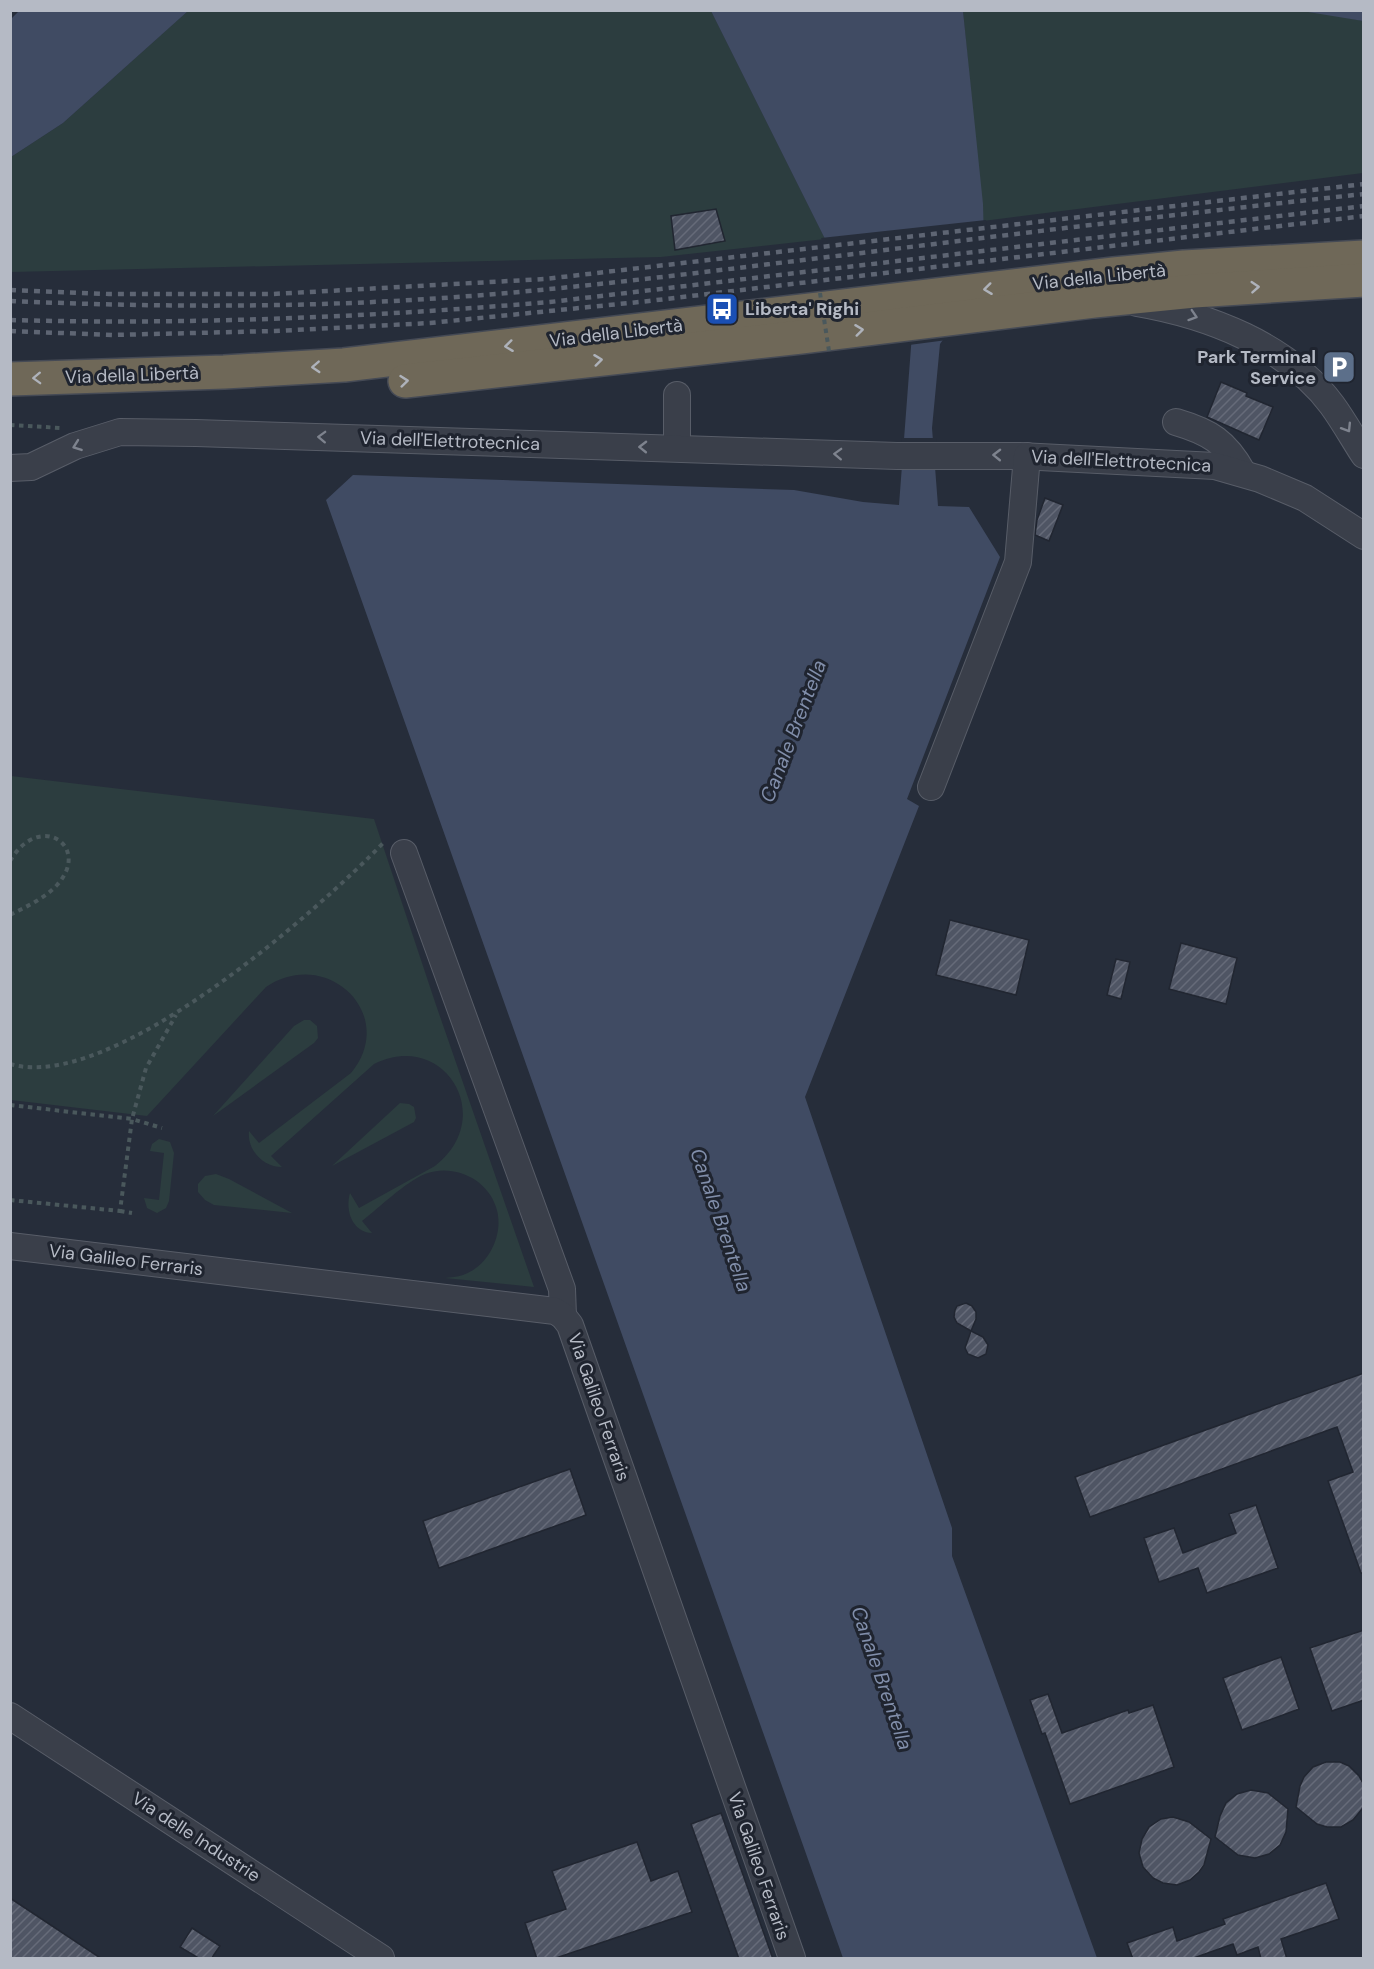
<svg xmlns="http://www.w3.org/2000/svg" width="1374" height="1969" font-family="'DM Sans',sans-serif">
	<defs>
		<pattern id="building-hatch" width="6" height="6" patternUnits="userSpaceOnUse" patternTransform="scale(1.5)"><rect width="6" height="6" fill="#4f5564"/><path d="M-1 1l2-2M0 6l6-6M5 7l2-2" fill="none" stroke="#666b79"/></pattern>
	</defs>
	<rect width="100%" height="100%" fill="#262d3a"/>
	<g fill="#2c3d3f">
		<polygon points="189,10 711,11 825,239 661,257 11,272 11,157 63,123"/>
		<polygon points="1310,10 1363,21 1363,173 983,221 963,11"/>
		<path d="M11 776 374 819 436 1005 534 1287 445 1278C451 1277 457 1277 463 1275 489 1266 505 1233 496 1207 487 1178 452 1163 425 1174 404 1183 380 1207 362 1221L372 1233C352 1232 345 1210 350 1193L359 1208 435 1166C498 1117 444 1029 374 1064L271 1156 282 1167C263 1167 247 1150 249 1131L259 1143 351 1073C399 1015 327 946 266 987L147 1116 11 1100Z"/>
		<polygon points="304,1020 310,1020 317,1026 318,1038 314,1043 213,1116 294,1026"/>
		<polygon points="400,1103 409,1104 414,1107 416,1118 414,1122 332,1166"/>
		<polygon points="159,1139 170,1142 174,1153 169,1201 166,1208 157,1213 147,1208 144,1198 159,1200 164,1153 150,1151 152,1144"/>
		<polygon points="216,1174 229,1179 292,1213 214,1205 205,1200 198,1192 198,1184 205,1176"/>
	</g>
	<g fill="#404b63">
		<polygon points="20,10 188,10 188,11 63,123 11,157 11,19"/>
		<polygon points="711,11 963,11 983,204 985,281 940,344 932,428 938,506 969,507 1000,557 907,799 919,806 805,1097 952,1528 952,1556 1097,1958 843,1958 326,500 353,475 794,490 863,502 899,505 912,334 825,239"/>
		<polygon points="1302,11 1363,11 1363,21 1357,20"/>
	</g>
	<g fill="#262d3a">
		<polygon points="986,220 987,282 947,340 909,345 909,335 857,299 844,285 821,238"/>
		<polygon points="902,438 936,438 938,470 899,468"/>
	</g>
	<g fill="url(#building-hatch)" stroke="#212631" stroke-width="1.5">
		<polygon points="716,209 725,241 675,250 671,216"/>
		<polygon points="1221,382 1247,393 1246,396 1273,407 1259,440 1207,417"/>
		<polygon points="1045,498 1063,505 1049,541 1035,535 1037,520"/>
		<polygon points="950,920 1029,940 1016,995 936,975"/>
		<polygon points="1181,943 1237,958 1226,1004 1169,989"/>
		<polygon points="1116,959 1130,962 1121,999 1107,995"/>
		<polygon points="966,1303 972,1306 976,1312 976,1319 971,1331 957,1323 954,1317 955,1310 957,1306"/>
		<polygon points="971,1331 983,1337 988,1345 986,1354 978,1358 968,1354 965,1348"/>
		<polygon points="1364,1373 1364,1573 1361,1573 1328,1481 1353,1472 1337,1427 1090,1517 1075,1477"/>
		<polygon points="570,1469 586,1515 439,1568 423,1521"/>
		<polygon points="1256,1505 1278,1568 1207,1593 1198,1568 1159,1582 1144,1538 1174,1528 1183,1553 1236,1533 1229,1514"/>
		<polygon points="1364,1630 1364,1700 1332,1711 1310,1648"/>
		<polygon points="1281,1657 1299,1709 1242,1730 1223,1678"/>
		<polygon points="1048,1694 1062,1733 1128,1710 1129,1713 1153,1705 1174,1767 1070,1804 1045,1733 1042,1734 1030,1700"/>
		<polygon points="1326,1762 1340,1762 1349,1766 1359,1776 1364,1785 1364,1804 1362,1809 1353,1820 1341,1827 1327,1827 1317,1824 1296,1807 1300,1786 1304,1777 1313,1767"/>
		<polygon points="1251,1790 1268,1793 1288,1809 1286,1832 1280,1845 1269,1854 1255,1858 1238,1855 1215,1837 1220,1816 1226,1803 1237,1794"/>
		<polygon points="721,1813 773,1959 739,1959 691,1824"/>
		<polygon points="1173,1817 1189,1822 1211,1839 1204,1865 1199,1872 1190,1880 1177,1885 1163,1883 1153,1878 1143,1867 1139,1853 1142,1839 1149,1827 1161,1819"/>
		<polygon points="637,1842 651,1881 678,1871 692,1912 553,1959 537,1959 525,1923 566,1909 552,1871"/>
		<polygon points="1326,1883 1339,1919 1281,1939 1287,1959 1261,1959 1258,1947 1237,1955 1233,1944 1191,1959 1133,1959 1127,1943 1173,1927 1177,1941 1225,1924 1223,1919"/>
		<polygon points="10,1898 102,1959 10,1959"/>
		<polygon points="192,1928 220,1946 211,1959 200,1959 180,1947"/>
	</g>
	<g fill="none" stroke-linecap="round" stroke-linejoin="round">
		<defs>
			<g id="minor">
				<path d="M1137 303C1207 315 1288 345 1332 405 1343 420 1353 438 1364 455"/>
				<path d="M1176 422C1210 432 1226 442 1243 473"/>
				<polyline points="677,448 677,395"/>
				<polyline points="10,468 31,467 75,446 120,432 196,433 897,456 1020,456 1215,466 1260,479 1305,498 1364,536"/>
				<polyline points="931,787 1018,562 1027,456"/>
				<polyline points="404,853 562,1289 563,1316"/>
				<polyline points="10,1246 555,1311 563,1316 570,1325 792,1958"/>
				<polyline points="10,1716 381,1958"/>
			</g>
			<g id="highway">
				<polyline points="10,379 224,372 344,365 1114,274 1184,267 1364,257"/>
				<polyline points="405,381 801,337 1094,301 1194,291 1364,280"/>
			</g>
		</defs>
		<use href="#minor" stroke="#585d68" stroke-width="28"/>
		<use href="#highway" stroke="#454a55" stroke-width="36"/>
		<g stroke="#4a585c" stroke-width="4" stroke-dasharray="4.5 4.5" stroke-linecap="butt">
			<polyline points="10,425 61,428"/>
			<path d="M10 861C40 810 92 847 57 885 44 899 27 906 10 915"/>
			<path d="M10 1064C111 1094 318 911 385 841"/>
			<polyline points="10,1105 132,1119 146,1068 176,1015"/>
			<polyline points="10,1200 120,1211 132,1119 162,1128"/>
			<polyline points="120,1211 132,1213"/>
		</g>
		<use href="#minor" stroke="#3a3f4a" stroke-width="26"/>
		<use href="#highway" stroke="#6f6858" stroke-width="33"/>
		<g stroke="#5e6573" stroke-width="4.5" stroke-dasharray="6 6" stroke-linecap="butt">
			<polyline points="10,290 109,294 273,294 545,279 1364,184"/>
			<path d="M10 301C149 307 288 308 427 299 572 290 717 270 862 253 1029 232 1196 212 1364 194"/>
			<path d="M10 320C192 325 369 317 550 302L1364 206"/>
			<polyline points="10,331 112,335 275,331 430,323 649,301 1364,216"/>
		</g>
		<polyline stroke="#4a585c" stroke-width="4" stroke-dasharray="4.5 4.5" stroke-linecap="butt" points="820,293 829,351"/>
	</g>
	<defs><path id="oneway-chevron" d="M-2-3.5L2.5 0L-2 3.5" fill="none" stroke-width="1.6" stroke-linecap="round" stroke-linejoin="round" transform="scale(1.5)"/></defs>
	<g stroke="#aeb2ba">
		<use href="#oneway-chevron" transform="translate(1255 287) rotate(-4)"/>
		<use href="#oneway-chevron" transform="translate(988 289) rotate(173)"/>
		<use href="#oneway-chevron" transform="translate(859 330) rotate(-7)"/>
		<use href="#oneway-chevron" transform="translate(509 346) rotate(173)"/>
		<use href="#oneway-chevron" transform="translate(598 360) rotate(-7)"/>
		<use href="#oneway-chevron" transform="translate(316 367) rotate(177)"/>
		<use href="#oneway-chevron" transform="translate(37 378) rotate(178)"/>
		<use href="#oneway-chevron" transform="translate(404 381) rotate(-6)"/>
	</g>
	<g stroke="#7e838e">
		<use href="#oneway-chevron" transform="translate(1193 316) rotate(18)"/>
		<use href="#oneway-chevron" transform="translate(1347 428) rotate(58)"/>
		<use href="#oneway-chevron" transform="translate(322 437) rotate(-178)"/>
		<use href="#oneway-chevron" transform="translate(77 446) rotate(160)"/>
		<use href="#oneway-chevron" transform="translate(643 447) rotate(-179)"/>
		<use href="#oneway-chevron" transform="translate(838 454) rotate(-178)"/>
		<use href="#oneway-chevron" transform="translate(997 455) rotate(-179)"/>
	</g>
	<defs>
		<symbol id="bus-square" viewBox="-11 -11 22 22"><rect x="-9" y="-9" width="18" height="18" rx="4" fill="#1a4fb4" stroke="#1f242f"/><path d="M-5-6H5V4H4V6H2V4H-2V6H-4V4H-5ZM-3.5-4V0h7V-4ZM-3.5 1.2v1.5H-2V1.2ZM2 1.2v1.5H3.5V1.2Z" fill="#fff"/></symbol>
		<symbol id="parking-square" viewBox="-11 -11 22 22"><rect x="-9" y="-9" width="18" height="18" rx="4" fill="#5c6f8a" stroke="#1f242f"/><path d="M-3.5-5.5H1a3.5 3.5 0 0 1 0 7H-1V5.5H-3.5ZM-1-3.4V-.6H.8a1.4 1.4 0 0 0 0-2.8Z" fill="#fff"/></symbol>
	</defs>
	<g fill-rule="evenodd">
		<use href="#bus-square" x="703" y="290" width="38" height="38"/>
		<use href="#parking-square" x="1320" y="348" width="38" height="38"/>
	</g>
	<g text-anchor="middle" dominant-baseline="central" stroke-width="6" stroke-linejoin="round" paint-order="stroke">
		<g font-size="18" fill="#b5bac5" stroke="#1f242f">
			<text transform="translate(1099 277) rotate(-6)">Via della Libertà</text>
			<text transform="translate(616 333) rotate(-7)">Via della Libertà</text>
			<text transform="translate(132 375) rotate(-2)">Via della Libertà</text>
			<text transform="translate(450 441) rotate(2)">Via dell'Elettrotecnica</text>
			<text transform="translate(1121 461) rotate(3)">Via dell'Elettrotecnica</text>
			<text transform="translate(126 1260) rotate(7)">Via Galileo Ferraris</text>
			<text transform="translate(599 1407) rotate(71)">Via Galileo Ferraris</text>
			<text transform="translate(196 1837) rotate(33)">Via delle Industrie</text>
			<text transform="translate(759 1866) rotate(71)">Via Galileo Ferraris</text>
		</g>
		<g font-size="18" font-weight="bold" fill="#b5bac5" stroke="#1f242f" text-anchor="start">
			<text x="745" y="309">Liberta' Righi</text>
			<text x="1316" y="357" text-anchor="end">Park Terminal<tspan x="1316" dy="21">Service</tspan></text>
		</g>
		<g font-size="20" font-style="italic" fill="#818eaa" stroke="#1f242f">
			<text transform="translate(793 731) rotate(-69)">Canale Brentella</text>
			<text transform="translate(721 1220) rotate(71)">Canale Brentella</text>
			<text transform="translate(882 1678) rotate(71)">Canale Brentella</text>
		</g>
	</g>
	<rect width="1374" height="1969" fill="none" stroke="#b5bac5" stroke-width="24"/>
</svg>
